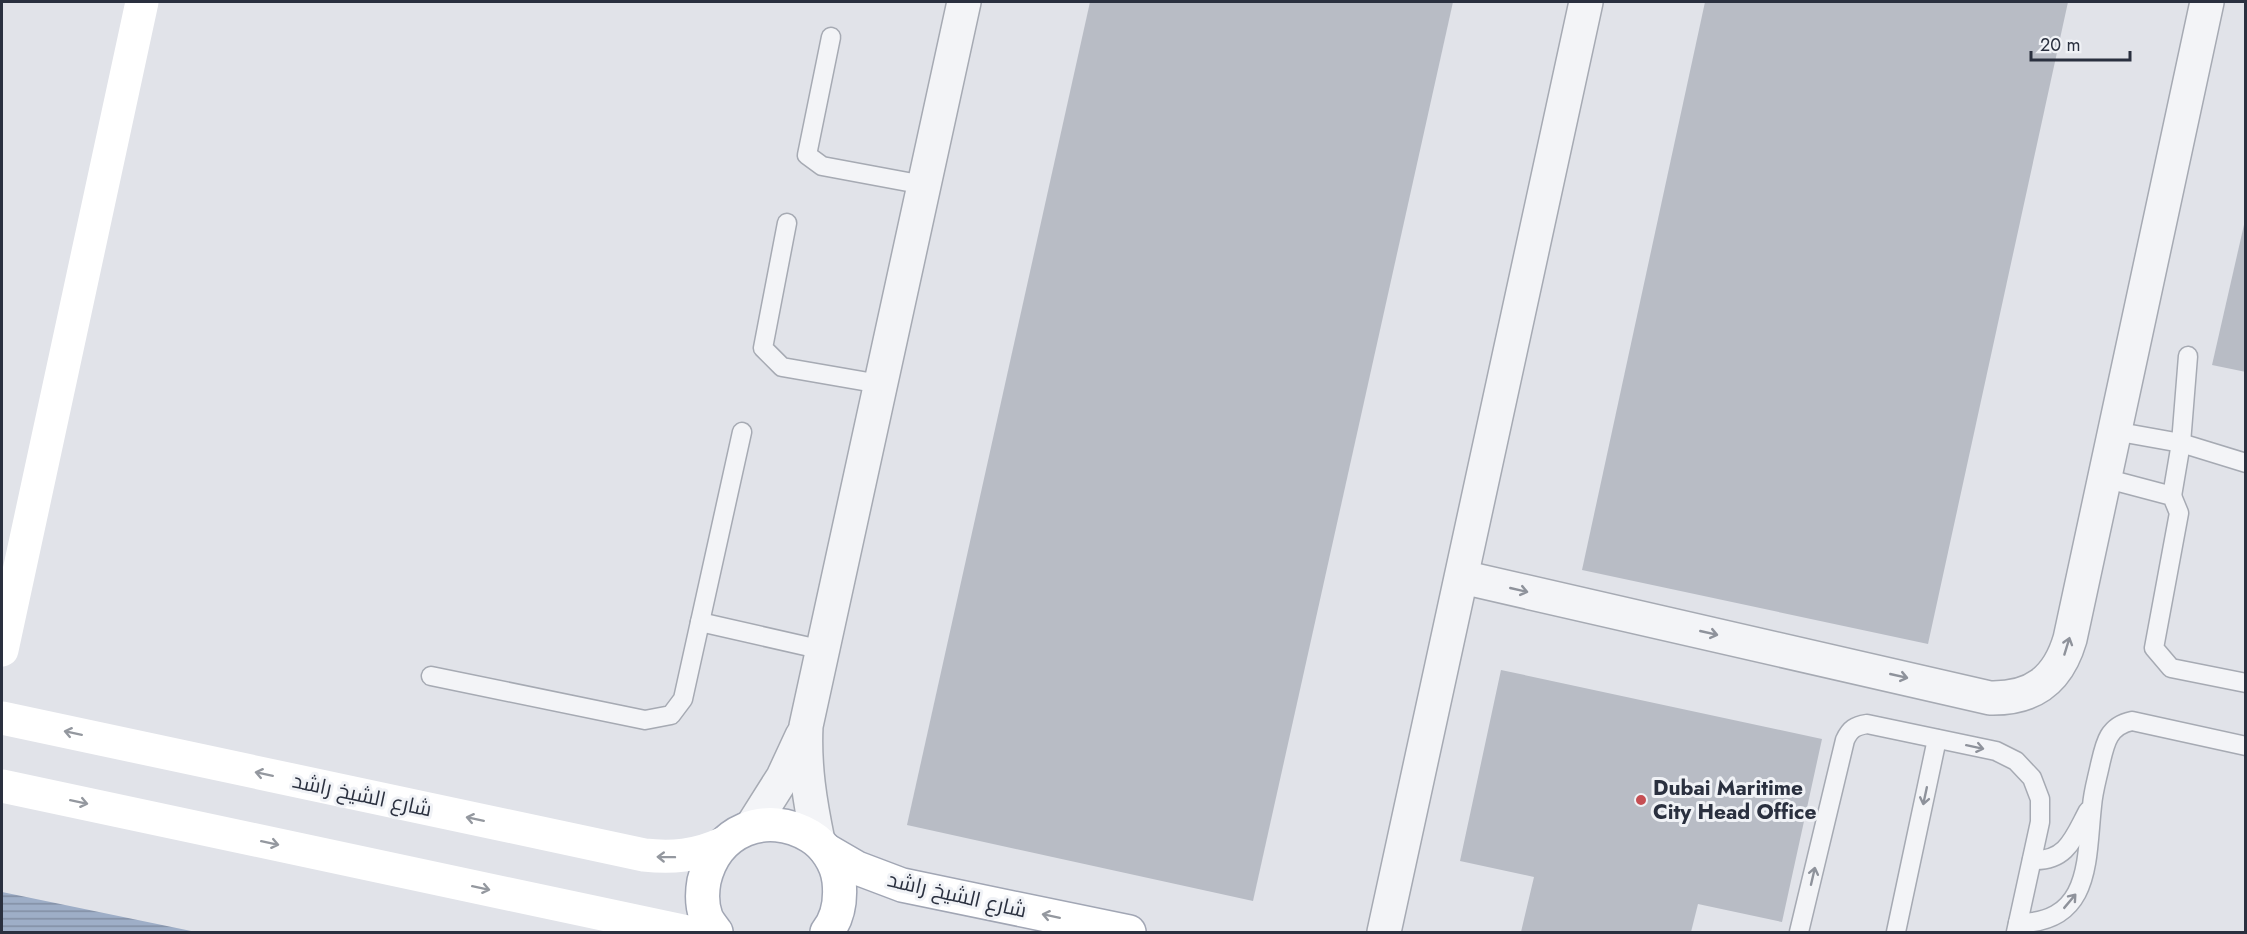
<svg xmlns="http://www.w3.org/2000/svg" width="2247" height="934" font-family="Jost,Cairo,sans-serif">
	<defs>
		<pattern id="water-rules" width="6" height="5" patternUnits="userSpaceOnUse" patternTransform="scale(1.5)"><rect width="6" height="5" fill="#9eaec7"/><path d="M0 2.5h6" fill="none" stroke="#818ea3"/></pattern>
	</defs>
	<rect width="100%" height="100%" fill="#e1e3e9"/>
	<polygon fill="url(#water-rules)" points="2,892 196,932 2,932"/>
	<g fill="#b8bcc5">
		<polygon points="1090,2 1453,2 1253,901 907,825"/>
		<polygon points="1705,2 2068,2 1928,644 1582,570"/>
		<polygon points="2246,216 2246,372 2212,365"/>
		<polygon points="1501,670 1822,739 1782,922 1698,904 1691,932 1521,932 1534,877 1460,861"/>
	</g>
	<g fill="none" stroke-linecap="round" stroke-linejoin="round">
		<defs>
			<g id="lane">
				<polyline points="831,37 807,155 822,166 924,185"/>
				<polyline points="787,223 763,348 782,367 880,384"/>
				<polyline points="2114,431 2181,443 2246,463"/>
				<polyline points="2104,478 2172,496 2179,513 2154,648 2171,668 2246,683"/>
				<polyline points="2172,496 2181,443 2188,356"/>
				<polyline points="700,622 823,650"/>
				<polyline points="431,676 645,720 671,715 683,699 742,432"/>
				<path d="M2032 860C2067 862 2074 837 2088 811"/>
				<path d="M2018 923C2092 923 2086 859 2092 806 2093 792 2097 779 2100 765 2105 743 2108 726 2132 721L2246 746"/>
				<path d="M1799 932 1845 740C1850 729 1855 726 1867 724L1996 751 2016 761 2032 778 2040 799V822L2016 932"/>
				<polyline points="1896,932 1937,739"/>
			</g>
			<g id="street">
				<path d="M1462 577 1990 698C2033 699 2058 680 2070 639L2207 2"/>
				<polyline points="752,826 783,777 802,736"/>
				<path d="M818 841C810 802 804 766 806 726L964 2"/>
				<polyline points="1384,932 1586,2"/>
			</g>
			<g id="primary">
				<polyline points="826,850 857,868 902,885 1129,932"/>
				<path d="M716 932C713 928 708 922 706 917 702 906 702 892 704 881 716 830 766 810 810 836 825 845 837 863 839 881 841 900 839 917 827 932"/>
			</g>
		</defs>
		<use href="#lane" stroke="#a6aab3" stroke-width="21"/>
		<use href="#street" stroke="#a6aab3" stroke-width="36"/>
		<use href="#primary" stroke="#a1a6b4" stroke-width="36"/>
		<use href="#lane" stroke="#f3f4f7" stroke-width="18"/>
		<use href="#street" stroke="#f3f4f7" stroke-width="33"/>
		<g stroke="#fff" stroke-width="33">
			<polyline points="2,650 142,2"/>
			<path d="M2 718 644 855C672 858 696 856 722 844"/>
			<polyline points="2,786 687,932"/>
		</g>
		<use href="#primary" stroke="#fff" stroke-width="33"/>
	</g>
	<defs><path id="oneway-shaft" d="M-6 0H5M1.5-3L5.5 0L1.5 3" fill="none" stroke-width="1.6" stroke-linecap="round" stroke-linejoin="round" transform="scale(1.5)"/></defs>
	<g stroke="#8e929b">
		<use href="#oneway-shaft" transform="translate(1519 590) rotate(13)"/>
		<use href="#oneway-shaft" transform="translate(1709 633) rotate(13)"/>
		<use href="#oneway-shaft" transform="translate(2067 646) rotate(-73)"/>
		<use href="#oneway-shaft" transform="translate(1899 676) rotate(13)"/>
		<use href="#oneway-shaft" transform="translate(1975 747) rotate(12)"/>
		<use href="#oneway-shaft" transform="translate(1925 796) rotate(102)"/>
		<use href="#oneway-shaft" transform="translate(1813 876) rotate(-77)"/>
		<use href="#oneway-shaft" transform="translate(2070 901) rotate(-50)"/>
	</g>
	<g stroke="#94989f">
		<use href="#oneway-shaft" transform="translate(73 733) rotate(-168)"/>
		<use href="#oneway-shaft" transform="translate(264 774) rotate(-168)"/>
		<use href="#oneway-shaft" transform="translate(79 802) rotate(12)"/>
		<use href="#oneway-shaft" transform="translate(475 819) rotate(-168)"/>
		<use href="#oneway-shaft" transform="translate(270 843) rotate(12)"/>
		<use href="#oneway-shaft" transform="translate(666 857) rotate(-179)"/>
		<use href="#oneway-shaft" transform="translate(481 888) rotate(12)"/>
		<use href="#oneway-shaft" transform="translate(1051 916) rotate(-168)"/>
	</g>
	<circle fill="#c64e53" stroke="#f0f2f6" stroke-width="2" cx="1641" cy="800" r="6"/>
	<g text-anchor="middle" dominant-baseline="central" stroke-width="6" stroke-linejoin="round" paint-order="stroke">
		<g font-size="21" font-weight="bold" fill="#2a303f" stroke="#f0f2f6" text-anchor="start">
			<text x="1653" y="788">Dubai Maritime<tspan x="1653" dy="24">City Head Office</tspan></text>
		</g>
		<g font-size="21" fill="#2a303f" stroke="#f0f2f6">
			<text transform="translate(362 795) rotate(12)">شارع الشيخ راشد</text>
			<text transform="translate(957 895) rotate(13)">شارع الشيخ راشد</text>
		</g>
	</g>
	<rect width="2247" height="934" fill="none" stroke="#2a303f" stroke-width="6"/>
	<path d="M2031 51v9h99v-9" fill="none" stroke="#2a303f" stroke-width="3"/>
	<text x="2040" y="51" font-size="18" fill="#2a303f" stroke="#f0f2f6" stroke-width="4.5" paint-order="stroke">20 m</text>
</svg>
